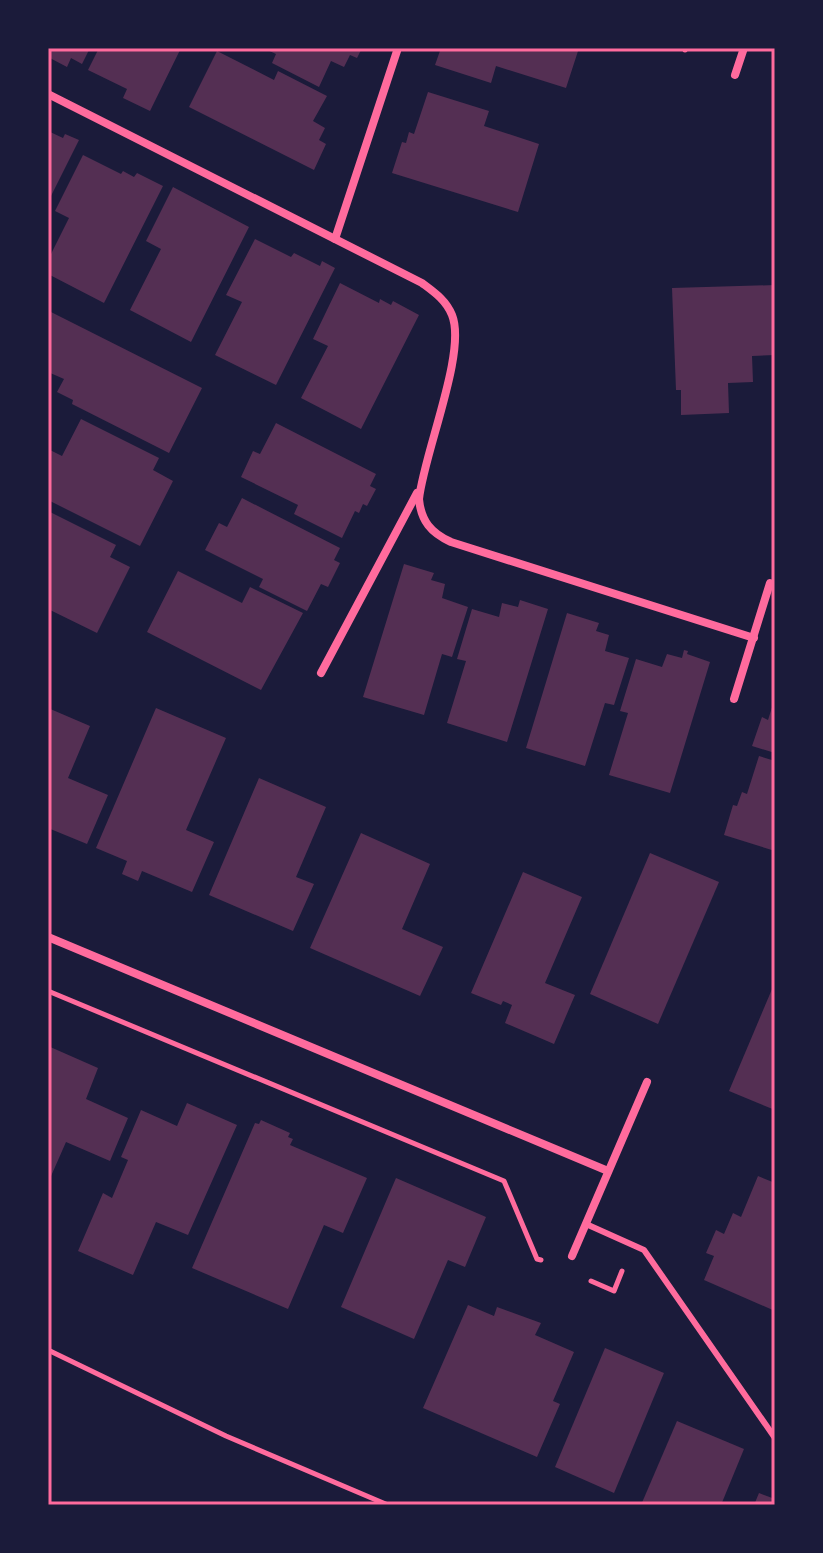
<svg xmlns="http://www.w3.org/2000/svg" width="823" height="1553" font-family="'DM Sans',sans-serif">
	<rect width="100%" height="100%" fill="#1b1b3a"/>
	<g fill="#542f53">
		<polygon points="48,48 90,48 82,64 71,58 67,67 48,57"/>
		<polygon points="99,48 181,48 150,111 123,98 127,89 88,70"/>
		<polygon points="263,48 362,48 357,58 350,55 344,67 331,61 319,87 272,63 276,54"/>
		<polygon points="441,48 579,48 566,88 496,66 491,83 435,65"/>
		<polygon points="217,51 274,80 278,71 327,96 313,121 325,128 319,140 326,144 314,170 189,107"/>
		<polygon points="428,92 489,111 484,126 539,144 518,212 392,173 402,142 406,143 409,132 414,134"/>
		<polygon points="48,131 63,138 65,134 79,140 48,202"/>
		<polygon points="83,155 121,174 123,171 134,177 137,173 163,186 104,303 48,274 48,260 69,218 55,211"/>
		<polygon points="173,187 249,227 191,342 130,310 161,249 146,241"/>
		<polygon points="255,239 291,257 294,253 320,266 322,261 335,268 276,385 215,355 242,302 226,295"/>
		<polygon points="340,283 379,303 380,299 391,305 393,301 419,315 361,429 301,398 328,346 313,339"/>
		<polygon points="775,285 775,355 752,356 753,382 728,383 729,413 681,415 681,390 676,390 672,288"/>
		<polygon points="49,311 202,388 169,453 72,404 73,400 57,392 64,379 48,372"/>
		<polygon points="81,419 159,458 153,470 173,481 140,546 48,500 48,449 62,456"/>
		<polygon points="276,423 376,474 370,486 376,489 367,506 363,504 359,513 355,511 342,538 294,514 298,505 241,477 253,451 260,454"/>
		<polygon points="242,498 340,548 334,560 340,563 328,587 321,584 307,611 259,587 263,579 205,550 219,523 227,527"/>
		<polygon points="48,511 116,545 110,557 130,567 97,633 48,609"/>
		<polygon points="404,564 434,573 431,580 445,584 442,598 468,607 452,657 442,654 424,715 363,697"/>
		<polygon points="178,571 242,603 250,587 303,613 261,690 147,632"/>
		<polygon points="520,600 548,609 507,742 447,723 466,661 457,659 472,609 499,617 502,603 518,607"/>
		<polygon points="567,613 599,623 596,631 609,635 605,651 629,658 614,705 605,703 585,766 526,748"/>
		<polygon points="684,650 688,651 687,654 710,662 670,793 609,775 628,713 620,711 636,659 662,667 667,654 682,658"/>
		<polygon points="774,701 775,701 775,753 752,746 762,717 768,720"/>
		<polygon points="48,708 90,726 68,778 108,795 87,844 48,828"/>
		<polygon points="156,708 226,738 186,830 214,842 192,892 142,871 138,881 122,874 127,861 96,848"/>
		<polygon points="759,756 775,761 775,851 724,835 733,805 737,806 742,792 747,794"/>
		<polygon points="259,778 326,807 296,877 314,884 293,931 209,895"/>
		<polygon points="361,833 430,864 402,929 443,947 420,996 310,948"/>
		<polygon points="650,853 719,882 658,1024 590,994"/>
		<polygon points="523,872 582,897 545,983 575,995 554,1044 505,1023 512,1005 503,1001 501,1005 471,993"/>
		<polygon points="775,982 775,1110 729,1091"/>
		<polygon points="48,1046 98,1068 86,1099 128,1118 110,1161 66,1142 48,1183"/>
		<polygon points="187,1103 237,1125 188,1235 156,1222 133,1275 78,1251 103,1193 112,1198 128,1160 121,1157 141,1110 177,1126"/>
		<polygon points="261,1120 290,1133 288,1137 293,1139 290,1145 367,1178 343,1233 324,1225 288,1309 192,1268 255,1123 259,1124"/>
		<polygon points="758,1176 775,1183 775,1311 704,1280 714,1256 706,1253 716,1230 724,1234 733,1213 741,1217"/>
		<polygon points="396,1178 486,1217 465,1267 448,1260 414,1339 341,1307"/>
		<polygon points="468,1305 494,1316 497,1307 541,1323 535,1335 574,1352 553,1401 560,1404 537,1457 423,1408"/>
		<polygon points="605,1348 664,1373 614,1493 555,1467"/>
		<polygon points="677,1421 744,1449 721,1505 641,1505"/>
		<polygon points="759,1493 775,1499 775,1505 754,1505"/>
	</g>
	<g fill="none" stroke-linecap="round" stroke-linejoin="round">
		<g stroke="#ff6b9d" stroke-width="5">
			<polyline points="685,50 685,48"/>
			<polyline points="48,991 504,1181 537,1259 541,1260"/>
			<polyline points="591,1281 614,1291 622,1271"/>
			<polyline points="48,1350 226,1436 388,1505"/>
		</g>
		<polyline stroke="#ff6b9d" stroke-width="6" points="586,1224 644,1250 775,1438"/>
		<g stroke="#ff6b9d" stroke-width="8">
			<polyline points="735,75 744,48"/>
			<path d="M48 94 422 283C434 292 446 300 452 315 467 352 424 453 419 499 421 521 431 533 451 542L754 638"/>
			<polyline points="335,239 398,48"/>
			<polyline points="321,673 417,493"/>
			<polyline points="734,699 770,583"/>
			<polyline points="48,937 608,1171"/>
			<polyline points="572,1256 647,1082"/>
		</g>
	</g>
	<rect width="823" height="1553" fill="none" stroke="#1b1b3a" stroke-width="100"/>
	<rect x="50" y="50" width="723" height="1453" fill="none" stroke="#ff6b9d" stroke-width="3"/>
</svg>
